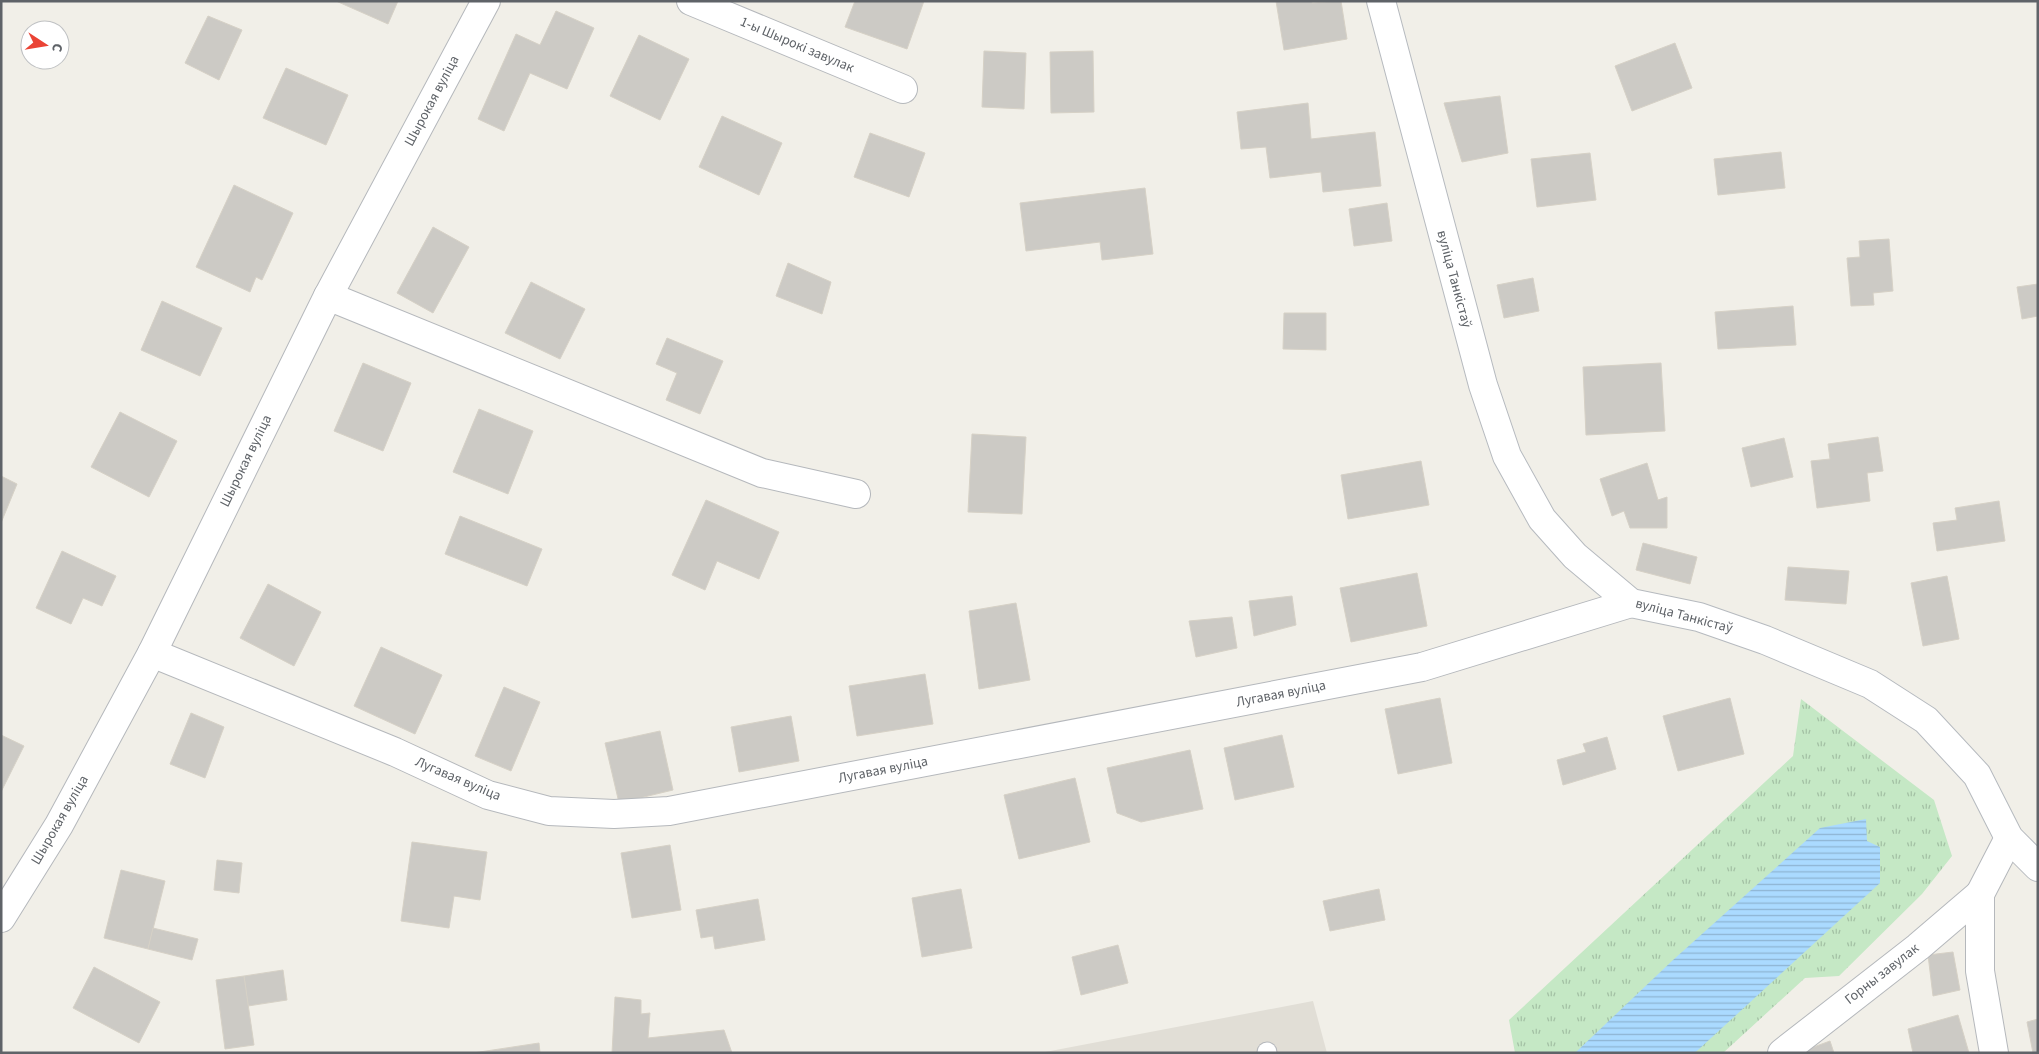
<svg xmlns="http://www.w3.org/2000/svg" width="2039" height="1054" font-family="'Source Sans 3',sans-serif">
	<defs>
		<pattern id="grass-tufts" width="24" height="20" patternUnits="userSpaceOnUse" patternTransform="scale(1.25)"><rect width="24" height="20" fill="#c5e8c5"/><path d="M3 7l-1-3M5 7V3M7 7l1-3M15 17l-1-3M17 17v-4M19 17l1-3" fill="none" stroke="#a3c0a4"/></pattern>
		<pattern id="water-rules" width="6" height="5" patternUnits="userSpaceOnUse" patternTransform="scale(1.25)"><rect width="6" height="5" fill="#aadaff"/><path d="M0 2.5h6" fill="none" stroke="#8eb4d2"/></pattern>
	</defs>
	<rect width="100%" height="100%" fill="#f1efe8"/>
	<polygon fill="#e1ded6" points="1313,1001 1327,1053 1040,1053"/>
	<polygon fill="url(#grass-tufts)" points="1801,699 1934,800 1952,856 1922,894 1839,976 1805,978 1723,1053 1515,1053 1509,1020 1793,756"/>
	<polygon fill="url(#water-rules)" points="1866,819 1867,841 1880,847 1880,883 1698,1050 1694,1053 1575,1053 1673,960 1820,828"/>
	<g fill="#cccac5" stroke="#d6d1c6">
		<polygon points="336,1 398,1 388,24"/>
		<polygon points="855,1 924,1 907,49 845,27"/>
		<polygon points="1276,1 1312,1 1312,3 1341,1 1347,39 1284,50"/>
		<polygon points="556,11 594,28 567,89 530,73 504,131 478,119 516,34 540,45"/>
		<polygon points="208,16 242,30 219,80 185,63"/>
		<polygon points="639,35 689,59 660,120 610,96"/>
		<polygon points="1675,43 1692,88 1632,111 1615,66"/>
		<polygon points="984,51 1026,53 1024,109 982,107"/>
		<polygon points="1093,51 1094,112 1051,113 1050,52"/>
		<polygon points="286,68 348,95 326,145 263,118"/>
		<polygon points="1500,96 1508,153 1462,162 1444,103"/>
		<polygon points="1308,103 1311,139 1375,132 1381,186 1323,192 1321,172 1270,178 1266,147 1241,149 1237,112"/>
		<polygon points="722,116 782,143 759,195 699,167"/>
		<polygon points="870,133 925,153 909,197 854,177"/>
		<polygon points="1781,152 1785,188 1718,195 1714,159"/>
		<polygon points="1590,153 1596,200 1537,207 1531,159"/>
		<polygon points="234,185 293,213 262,280 256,277 250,292 196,267"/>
		<polygon points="1145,188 1153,254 1102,260 1100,242 1026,251 1020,203"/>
		<polygon points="1387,203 1392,241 1354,246 1349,209"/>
		<polygon points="433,227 469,247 433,313 397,293"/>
		<polygon points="1889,239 1893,291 1873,293 1874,305 1851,306 1847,258 1860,257 1859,241"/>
		<polygon points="788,263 831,282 822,314 776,296"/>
		<polygon points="1533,278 1539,311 1504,318 1497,285"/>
		<polygon points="531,282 585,309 560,359 505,333"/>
		<polygon points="2038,284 2038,316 2022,319 2017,287"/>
		<polygon points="162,301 222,328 200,376 141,350"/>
		<polygon points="1793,306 1796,345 1718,349 1715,312"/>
		<polygon points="1284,313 1326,313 1326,350 1283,349"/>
		<polygon points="667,338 723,361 700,414 666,400 677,373 656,364"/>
		<polygon points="363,363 411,383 383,451 334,431"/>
		<polygon points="1661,363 1665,431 1586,435 1583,367"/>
		<polygon points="479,409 533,431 508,494 453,472"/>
		<polygon points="120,412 177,441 149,497 91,467"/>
		<polygon points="972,434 1026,437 1022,514 968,512"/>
		<polygon points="1878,437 1883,471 1867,473 1870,501 1817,508 1811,461 1830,459 1828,444"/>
		<polygon points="1784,438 1793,477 1751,487 1742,448"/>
		<polygon points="1421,461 1429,505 1348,519 1341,475"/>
		<polygon points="1647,463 1658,500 1667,497 1667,528 1630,528 1624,511 1612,516 1600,479"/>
		<polygon points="1,476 17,484 1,523"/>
		<polygon points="706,500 779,532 759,579 717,561 705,590 672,575"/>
		<polygon points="1999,501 2005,541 1937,551 1933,523 1957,520 1955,508"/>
		<polygon points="460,516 542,549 527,586 445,554"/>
		<polygon points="1643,543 1697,557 1690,584 1636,570"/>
		<polygon points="62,551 116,576 102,606 83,598 71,624 36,608"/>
		<polygon points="1788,567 1849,571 1846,604 1785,600"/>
		<polygon points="1417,573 1427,626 1351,642 1340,588"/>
		<polygon points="1947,576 1959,639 1923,646 1911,583"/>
		<polygon points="268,584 321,612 294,666 240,638"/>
		<polygon points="1292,596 1296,625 1254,636 1249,601"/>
		<polygon points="1016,603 1030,680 979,689 969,611"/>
		<polygon points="1232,617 1237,648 1196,657 1189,621"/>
		<polygon points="381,647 442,675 415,734 354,706"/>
		<polygon points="925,674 933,724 857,736 849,686"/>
		<polygon points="504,687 540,702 511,771 475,756"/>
		<polygon points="1440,698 1452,763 1398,774 1385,709"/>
		<polygon points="1730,698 1744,754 1678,771 1663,716"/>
		<polygon points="191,713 224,727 205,778 170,764"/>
		<polygon points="791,716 799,761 739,772 731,727"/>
		<polygon points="660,731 673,790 619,803 605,743"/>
		<polygon points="1,735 24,746 1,792"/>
		<polygon points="1282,735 1294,787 1235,800 1224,748"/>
		<polygon points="1607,737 1616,769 1563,785 1557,760 1586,752 1583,744"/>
		<polygon points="1190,750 1203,809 1141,822 1117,813 1107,768"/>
		<polygon points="1075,778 1090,842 1019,859 1004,795"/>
		<polygon points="412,842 487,852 480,900 454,896 449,928 401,921"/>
		<polygon points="670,845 681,910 632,918 621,853"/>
		<polygon points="217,860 242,863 239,893 214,890"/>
		<polygon points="121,870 165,881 148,949 104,938"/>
		<polygon points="961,889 972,948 922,957 912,898"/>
		<polygon points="1379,889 1385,920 1330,931 1323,901"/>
		<polygon points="758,899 765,940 715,949 713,936 701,938 696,910"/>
		<polygon points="153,928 198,939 192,960 148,949"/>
		<polygon points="1118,945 1128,983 1081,995 1072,957"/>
		<polygon points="1953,952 1960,990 1933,996 1928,955"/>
		<polygon points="94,967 160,1002 139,1043 73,1008"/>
		<polygon points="283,970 287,1000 248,1006 244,976"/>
		<polygon points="244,976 254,1045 225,1049 216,980"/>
		<polygon points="615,997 641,1000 641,1014 650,1013 648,1038 724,1030 732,1053 612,1053"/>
		<polygon points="1958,1015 1969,1053 1913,1053 1908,1029"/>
		<polygon points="2038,1019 2038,1053 2033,1053 2027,1022"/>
		<polygon points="1830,1041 1834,1053 1800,1053 1800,1052"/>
		<polygon points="539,1043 540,1053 473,1053"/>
	</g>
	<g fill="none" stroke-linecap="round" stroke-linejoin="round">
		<defs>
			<polyline id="lane" points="1267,1052 1267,1053"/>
			<g id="street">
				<polyline points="691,1 903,89"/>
				<polyline points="328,296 762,473 856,494"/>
				<polyline points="152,653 395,752 488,795 549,811 614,814 669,811 1422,667 1631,603"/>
				<polyline points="1,918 59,825 152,653 328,296 486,1"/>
				<polyline points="1782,1053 1918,947 1980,894"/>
				<polyline points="1994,1053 1980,971 1980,894 2009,838"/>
			</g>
			<polyline id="secondary" points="1381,1 1483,385 1507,456 1542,519 1575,556 1631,603 1699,617 1765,640 1870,684 1926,720 1977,775 2009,838 2038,867"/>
		</defs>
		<use href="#lane" stroke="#b5b8bc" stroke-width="21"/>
		<use href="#street" stroke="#b5b8bc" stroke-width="30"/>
		<use href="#secondary" stroke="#b6babf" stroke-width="30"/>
		<use href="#lane" stroke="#fff" stroke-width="19"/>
		<use href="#street" stroke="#fff" stroke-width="28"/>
		<use href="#secondary" stroke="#fff" stroke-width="28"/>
	</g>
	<g text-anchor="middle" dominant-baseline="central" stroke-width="4" stroke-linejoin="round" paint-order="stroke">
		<g font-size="14" fill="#5f6368" stroke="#fff">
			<text transform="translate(797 45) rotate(23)">1-ы Шырокі завулак</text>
			<text transform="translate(432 101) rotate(-62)">Шырокая вуліца</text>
			<text transform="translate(1454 279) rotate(75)">вуліца Танкістаў</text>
			<text transform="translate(246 461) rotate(-64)">Шырокая вуліца</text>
			<text transform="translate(1684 616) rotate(15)">вуліца Танкістаў</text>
			<text transform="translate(1281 694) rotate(-11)">Лугавая вуліца</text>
			<text transform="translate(883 770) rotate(-11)">Лугавая вуліца</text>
			<text transform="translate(458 779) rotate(23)">Лугавая вуліца</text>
			<text transform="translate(60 820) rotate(-60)">Шырокая вуліца</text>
			<text transform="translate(1882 974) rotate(-38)">Горны завулак</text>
		</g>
	</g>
	<rect width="2039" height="1054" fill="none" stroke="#5f6368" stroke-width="5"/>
	<g transform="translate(45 45) rotate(102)"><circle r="24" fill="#ffffff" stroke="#bfc1c3"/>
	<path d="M0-4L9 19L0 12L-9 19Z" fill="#ea4335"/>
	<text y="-8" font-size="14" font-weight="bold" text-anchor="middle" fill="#5f6368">С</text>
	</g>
</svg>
